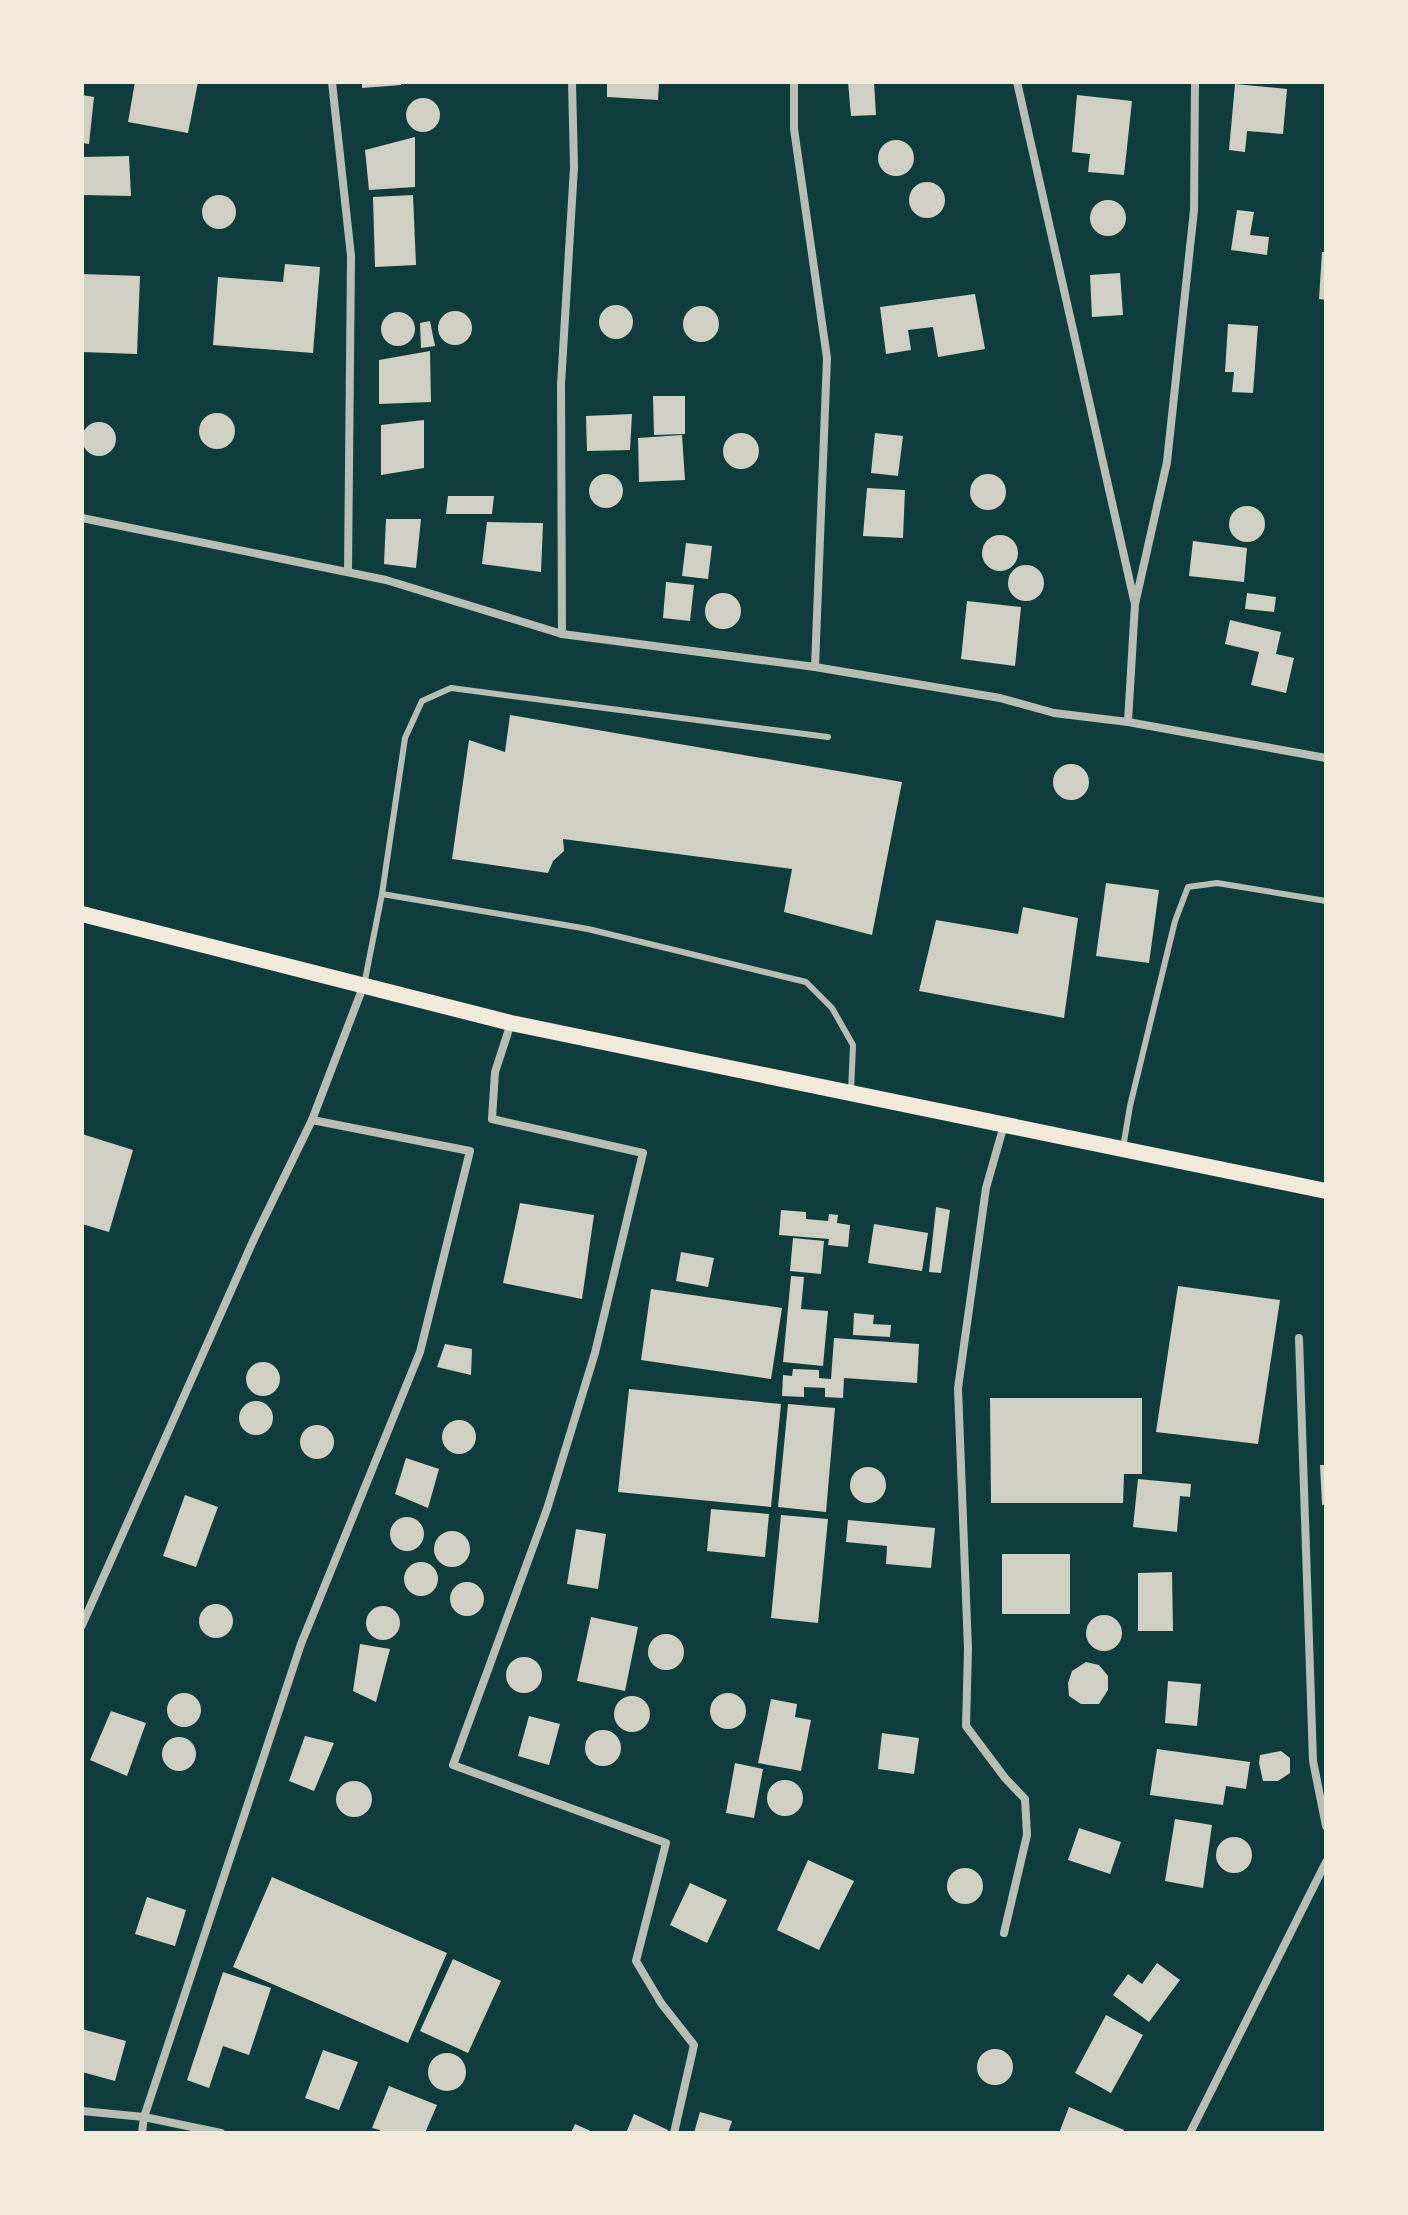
<svg xmlns="http://www.w3.org/2000/svg" width="1408" height="2215" font-family="Georgia,serif">
	<rect width="100%" height="100%" fill="#0f3d3e"/>
	<g fill="#cfcfc3">
		<polygon points="135,82 198,82 188,133 128,122"/>
		<polygon points="362,82 401,82 401,85 362,88"/>
		<polygon points="607,82 659,82 658,100 607,97"/>
		<polygon points="848,82 874,82 876,115 851,116"/>
		<polygon points="1235,84 1287,89 1283,134 1247,131 1245,152 1229,150"/>
		<polygon points="82,95 94,97 89,144 82,143"/>
		<polygon points="1077,95 1132,101 1124,175 1088,172 1090,154 1072,152"/>
		<circle cx="423" cy="115" r="17"/>
		<polygon points="415,137 415,187 369,190 365,150"/>
		<circle cx="896" cy="158" r="18"/>
		<polygon points="129,156 131,196 82,195 82,157"/>
		<circle cx="927" cy="200" r="18"/>
		<circle cx="219" cy="212" r="17"/>
		<polygon points="413,195 416,265 375,267 373,197"/>
		<circle cx="1108" cy="218" r="18"/>
		<polygon points="1237,210 1254,212 1250,235 1269,237 1267,255 1231,250"/>
		<polygon points="1322,252 1326,252 1326,300 1319,299"/>
		<polygon points="285,264 320,267 313,353 213,345 218,277 283,282"/>
		<polygon points="1120,273 1123,315 1092,317 1090,275"/>
		<polygon points="82,274 140,276 137,354 82,352"/>
		<polygon points="975,294 985,349 938,357 933,327 908,330 911,350 886,354 880,307"/>
		<circle cx="616" cy="322" r="17"/>
		<circle cx="701" cy="324" r="18"/>
		<circle cx="455" cy="328" r="17"/>
		<circle cx="398" cy="329" r="17"/>
		<polygon points="430,321 435,346 421,348 420,323"/>
		<polygon points="1228,324 1258,326 1253,393 1232,392 1234,372 1225,372"/>
		<polygon points="430,351 431,402 379,404 379,360"/>
		<polygon points="653,396 685,396 685,434 654,435"/>
		<circle cx="217" cy="431" r="18"/>
		<polygon points="632,414 630,450 587,451 586,416"/>
		<polygon points="424,420 424,468 381,475 381,425"/>
		<circle cx="99" cy="439" r="17"/>
		<polygon points="875,433 903,436 898,476 871,473"/>
		<circle cx="741" cy="451" r="18"/>
		<polygon points="682,435 685,480 639,482 638,438"/>
		<circle cx="606" cy="491" r="17"/>
		<circle cx="988" cy="492" r="18"/>
		<polygon points="867,488 905,490 903,538 863,536"/>
		<polygon points="448,496 494,496 492,514 446,514"/>
		<circle cx="1247" cy="524" r="18"/>
		<polygon points="386,519 421,519 416,568 384,564"/>
		<polygon points="487,522 543,523 541,572 482,564"/>
		<circle cx="1000" cy="553" r="18"/>
		<polygon points="1193,541 1247,548 1244,582 1189,576"/>
		<polygon points="686,543 712,546 708,579 682,576"/>
		<circle cx="1026" cy="583" r="18"/>
		<polygon points="666,582 694,585 690,621 663,618"/>
		<polygon points="1247,593 1276,597 1274,612 1245,609"/>
		<circle cx="723" cy="611" r="18"/>
		<polygon points="967,601 1021,607 1015,666 961,659"/>
		<polygon points="1230,620 1281,632 1276,654 1294,658 1286,693 1251,685 1259,652 1225,644"/>
		<polygon points="510,715 902,782 872,935 784,912 792,869 563,839 564,851 553,861 548,873 452,859 469,740 505,752"/>
		<circle cx="1071" cy="782" r="18"/>
		<polygon points="1106,883 1159,890 1149,963 1096,956"/>
		<polygon points="1023,907 1078,918 1064,1018 919,991 936,920 1018,934"/>
		<polygon points="82,1134 133,1150 109,1232 82,1224"/>
		<polygon points="520,1203 594,1215 582,1299 503,1283"/>
		<polygon points="936,1207 950,1210 941,1273 929,1272"/>
		<polygon points="781,1210 806,1212 806,1219 828,1221 829,1214 838,1215 837,1223 850,1225 848,1247 828,1245 829,1239 779,1235"/>
		<polygon points="874,1224 928,1233 922,1271 868,1263"/>
		<polygon points="793,1238 824,1241 821,1274 790,1271"/>
		<polygon points="681,1252 714,1258 708,1287 676,1281"/>
		<polygon points="791,1276 804,1277 801,1309 828,1311 823,1366 783,1362"/>
		<polygon points="1178,1286 1280,1300 1258,1444 1156,1432"/>
		<polygon points="651,1289 782,1308 771,1379 641,1360"/>
		<polygon points="854,1313 874,1315 873,1324 891,1325 890,1337 853,1335"/>
		<polygon points="834,1338 919,1344 917,1383 844,1378 843,1398 825,1397 825,1388 804,1387 804,1397 782,1396 783,1375 792,1376 793,1369 819,1370 819,1378 831,1379"/>
		<polygon points="445,1344 472,1349 471,1375 437,1367"/>
		<circle cx="263" cy="1379" r="17"/>
		<polygon points="629,1389 781,1404 771,1507 618,1492"/>
		<polygon points="990,1398 1142,1398 1142,1474 1124,1474 1123,1503 991,1503"/>
		<circle cx="256" cy="1418" r="17"/>
		<polygon points="788,1404 835,1408 826,1512 778,1507"/>
		<circle cx="459" cy="1437" r="17"/>
		<circle cx="317" cy="1442" r="17"/>
		<polygon points="406,1458 439,1469 428,1508 395,1494"/>
		<polygon points="1320,1465 1326,1465 1326,1504 1322,1505"/>
		<circle cx="868" cy="1485" r="18"/>
		<polygon points="1138,1479 1191,1484 1190,1497 1180,1496 1177,1532 1133,1527"/>
		<polygon points="185,1495 218,1507 196,1567 163,1556"/>
		<polygon points="711,1509 769,1514 765,1557 707,1551"/>
		<polygon points="781,1515 828,1519 818,1623 771,1618"/>
		<circle cx="407" cy="1534" r="17"/>
		<polygon points="848,1520 935,1528 931,1568 886,1564 887,1546 846,1542"/>
		<polygon points="576,1529 606,1534 598,1589 567,1584"/>
		<circle cx="452" cy="1549" r="18"/>
		<rect x="1002" y="1554" width="68" height="60"/>
		<circle cx="421" cy="1579" r="17"/>
		<polygon points="1172,1572 1173,1631 1138,1631 1138,1573"/>
		<circle cx="467" cy="1599" r="17"/>
		<circle cx="216" cy="1621" r="17"/>
		<circle cx="383" cy="1623" r="17"/>
		<circle cx="1104" cy="1633" r="18"/>
		<polygon points="591,1617 638,1627 625,1691 577,1681"/>
		<circle cx="666" cy="1652" r="18"/>
		<polygon points="360,1644 390,1649 376,1702 353,1691"/>
		<circle cx="524" cy="1675" r="18"/>
		<polygon points="1086,1662 1099,1665 1108,1676 1108,1690 1099,1704 1081,1704 1069,1696 1068,1683 1072,1671"/>
		<polygon points="1168,1681 1201,1684 1197,1726 1165,1723"/>
		<circle cx="184" cy="1710" r="17"/>
		<circle cx="728" cy="1711" r="18"/>
		<circle cx="632" cy="1714" r="18"/>
		<polygon points="771,1699 797,1704 795,1717 811,1720 801,1771 758,1763"/>
		<polygon points="111,1711 146,1723 127,1776 90,1760"/>
		<polygon points="529,1716 560,1724 549,1765 518,1756"/>
		<circle cx="603" cy="1748" r="18"/>
		<polygon points="882,1733 919,1738 914,1774 878,1769"/>
		<polygon points="305,1736 334,1743 314,1791 289,1781"/>
		<circle cx="179" cy="1754" r="17"/>
		<polygon points="1157,1749 1250,1762 1246,1789 1226,1786 1223,1805 1150,1795"/>
		<polygon points="1281,1751 1290,1758 1290,1773 1278,1781 1263,1781 1259,1763 1260,1755"/>
		<polygon points="735,1763 763,1769 754,1818 726,1813"/>
		<circle cx="785" cy="1798" r="18"/>
		<circle cx="354" cy="1799" r="18"/>
		<polygon points="1175,1819 1212,1825 1203,1888 1165,1881"/>
		<polygon points="1079,1828 1121,1842 1110,1874 1068,1860"/>
		<circle cx="1234" cy="1855" r="18"/>
		<polygon points="808,1860 854,1881 819,1950 777,1930"/>
		<circle cx="965" cy="1886" r="18"/>
		<polygon points="272,1877 447,1953 408,2043 233,1967"/>
		<polygon points="690,1883 727,1900 707,1943 670,1925"/>
		<polygon points="147,1897 186,1910 175,1946 135,1934"/>
		<polygon points="453,1959 501,1981 468,2053 420,2031"/>
		<polygon points="1157,1963 1180,1980 1149,2022 1113,1995 1128,1974 1142,1984"/>
		<polygon points="223,1972 271,1988 249,2055 223,2046 209,2088 187,2080"/>
		<polygon points="1106,2015 1143,2035 1111,2093 1075,2073"/>
		<polygon points="82,2029 126,2041 115,2081 82,2072"/>
		<circle cx="995" cy="2067" r="18"/>
		<polygon points="323,2050 358,2062 339,2110 305,2098"/>
		<circle cx="447" cy="2072" r="19"/>
		<polygon points="389,2086 437,2105 425,2133 379,2133 380,2130 372,2128"/>
		<polygon points="1069,2107 1124,2130 1123,2133 1059,2133"/>
		<polygon points="700,2112 732,2121 728,2133 694,2133"/>
		<polygon points="634,2114 668,2130 667,2133 626,2133"/>
		<polygon points="575,2124 595,2133 571,2133"/>
	</g>
	<g fill="none" stroke-linecap="round" stroke-linejoin="round">
		<g stroke="#b8beb3" stroke-width="6">
			<polyline points="382,894 405,738 422,701 451,688 828,737"/>
			<polyline points="364,985 382,894 588,929 806,982 832,1008 853,1045 851,1092"/>
			<polyline points="1123,1148 1130,1106 1175,921 1188,887 1217,883 1326,901"/>
		</g>
		<g stroke="#b8beb3" stroke-width="8">
			<polyline points="332,82 351,256 348,572"/>
			<polyline points="794,82 794,129 827,358 815,667"/>
			<polyline points="1017,82 1134,600"/>
			<polyline points="82,518 386,580 562,634 815,667 1000,698 1054,713 1128,722 1326,758"/>
			<polyline points="562,634 561,385 574,167 572,82"/>
			<polyline points="1128,722 1135,604 1167,462 1194,210 1195,82"/>
			<polyline points="511,1023 495,1072 492,1119 643,1153 595,1353 547,1509 453,1765 666,1843 636,1961 661,2003 694,2045 674,2133"/>
			<polyline points="1299,1338 1313,1761 1326,1826"/>
			<polyline points="82,1625 254,1239 312,1120 363,987"/>
			<polyline points="1004,1933 1027,1835 1025,1799 1005,1778 966,1726 968,1649 958,1388 986,1188 1004,1125"/>
			<polyline points="82,2111 144,2117 221,2133"/>
			<polyline points="142,2133 144,2117 301,1644 420,1352 470,1151 312,1120"/>
			<polyline points="1190,2133 1326,1862"/>
		</g>
		<polyline stroke="#f1e9da" stroke-width="16" points="82,914 511,1023 1326,1191"/>
	</g>
	<rect width="1408" height="2215" fill="none" stroke="#f1e9da" stroke-width="168"/>
</svg>
